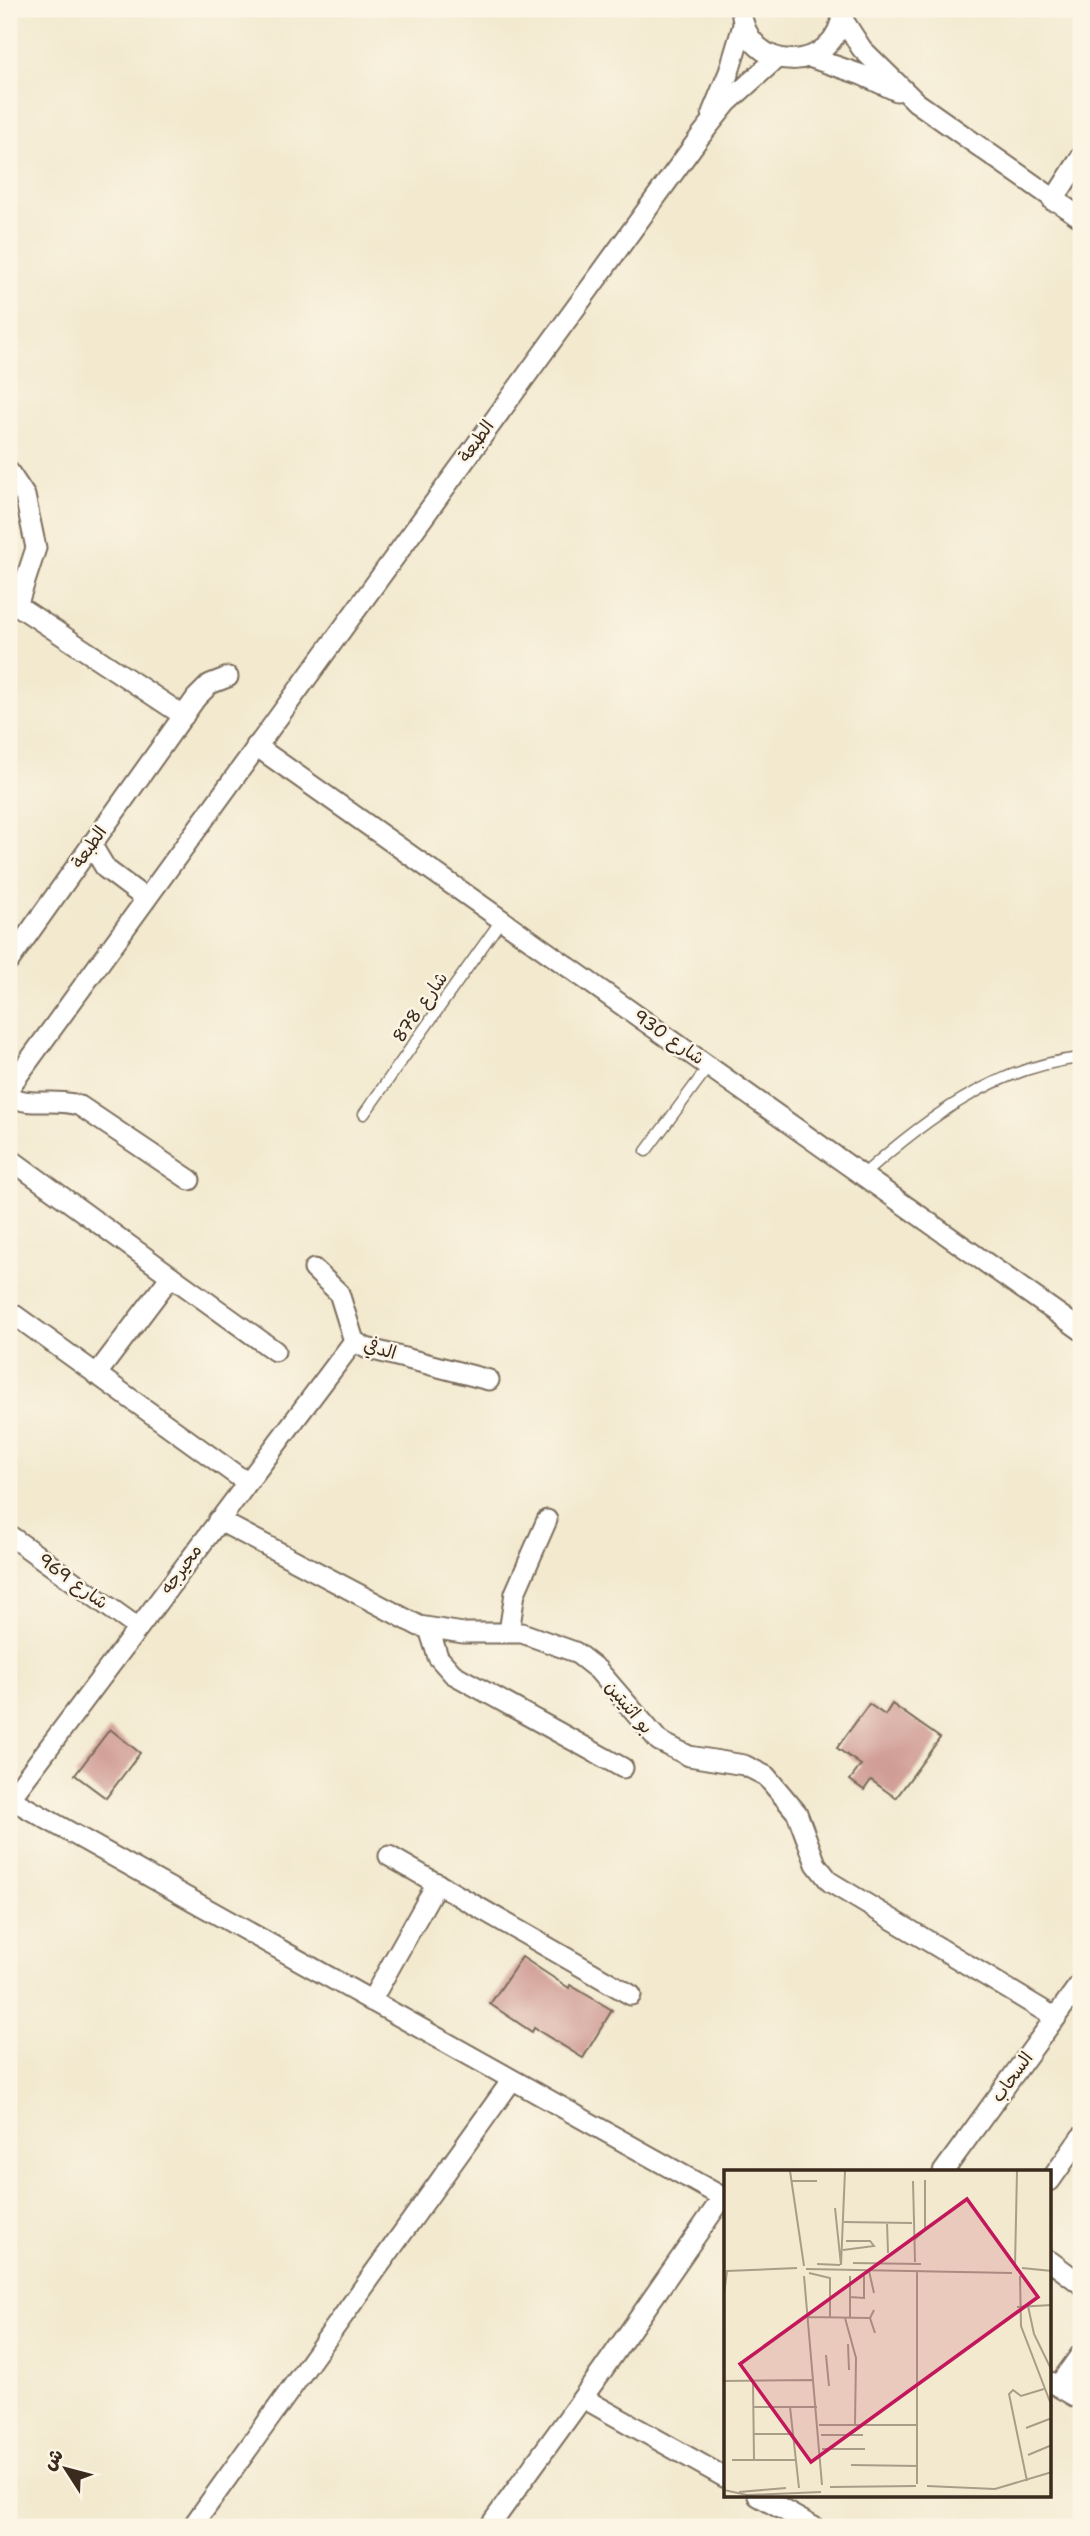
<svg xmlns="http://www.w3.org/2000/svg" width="1090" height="2536" font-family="'Shantell Sans','Playpen Sans Arabic',sans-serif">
	<rect width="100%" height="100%" fill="#fcf5e5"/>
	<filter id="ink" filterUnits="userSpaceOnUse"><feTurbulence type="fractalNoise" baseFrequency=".0143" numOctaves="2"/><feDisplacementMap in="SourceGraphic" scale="14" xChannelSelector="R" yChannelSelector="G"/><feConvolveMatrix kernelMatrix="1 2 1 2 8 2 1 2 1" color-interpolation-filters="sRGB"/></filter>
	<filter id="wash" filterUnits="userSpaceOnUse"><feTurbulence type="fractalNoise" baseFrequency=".00686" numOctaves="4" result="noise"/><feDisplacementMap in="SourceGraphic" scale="28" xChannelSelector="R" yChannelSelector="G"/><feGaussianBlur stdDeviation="1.57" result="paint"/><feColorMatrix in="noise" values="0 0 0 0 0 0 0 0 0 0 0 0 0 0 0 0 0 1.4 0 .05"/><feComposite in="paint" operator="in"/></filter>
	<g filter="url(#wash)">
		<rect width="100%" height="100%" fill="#f2e9cf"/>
		<g id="blocks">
			<g fill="#cd9790">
				<polygon points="869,1704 885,1715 892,1704 940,1738 896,1798 871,1780 864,1790 850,1780 861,1765 837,1748"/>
				<polygon points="110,1729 140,1753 106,1798 75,1775"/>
				<polygon points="522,1957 569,1988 570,1985 612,2010 583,2058 534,2028 532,2032 490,2004"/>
			</g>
		</g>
	</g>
	<g filter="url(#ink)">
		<use href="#blocks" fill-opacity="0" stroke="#7b6d5c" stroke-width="2"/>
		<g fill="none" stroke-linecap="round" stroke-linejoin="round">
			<defs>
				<g id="lane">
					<polyline points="364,1114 502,919"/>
					<polyline points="646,1151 709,1066"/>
					<path d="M864 1174C925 1119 997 1066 1081 1058"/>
				</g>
				<g id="street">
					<path d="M741 9C746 76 837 76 843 10"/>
					<polyline points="842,18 862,49 916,102 1081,218"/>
					<polyline points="809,57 862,75 897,91"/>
					<polyline points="712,113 729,72 743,25"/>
					<polyline points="1053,201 1081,157"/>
					<polyline points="9,472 25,496 36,548 17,606"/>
					<polyline points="9,600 184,716"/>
					<polyline points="256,746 1081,1330"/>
					<polyline points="91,844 106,869 146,899"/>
					<polyline points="9,961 196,698 210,684 228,677"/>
					<polyline points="9,1088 699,138 727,103 777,58"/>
					<path d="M9 1096C31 1108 57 1097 80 1106L190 1180"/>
					<polyline points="13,1161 171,1276 96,1375"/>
					<polyline points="314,1269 339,1293 354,1341 366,1348 489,1380"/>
					<polyline points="171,1276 275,1351"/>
					<polyline points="9,1311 246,1482"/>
					<polyline points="218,1520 419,1626 463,1633 522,1633 575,1652 598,1670 659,1741 689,1756 744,1765 766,1776 797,1813 816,1864 830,1882 1056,2018"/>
					<polyline points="9,1535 138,1628"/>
					<polyline points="429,1629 438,1657 453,1674 623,1768"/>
					<polyline points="509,1632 515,1593 547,1520"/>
					<polyline points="9,1798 726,2199"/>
					<polyline points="10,1799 354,1341"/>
					<polyline points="389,1856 631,1995"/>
					<polyline points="371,2001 437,1883"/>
					<polyline points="943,2172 1081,1982"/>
					<polyline points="1050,2181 1081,2137"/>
					<polyline points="1050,2261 1081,2284"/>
					<polyline points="1050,2382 1081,2400"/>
					<polyline points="1058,2386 1081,2354"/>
					<polyline points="583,2398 726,2478"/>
					<polyline points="758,2496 814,2527"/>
					<polyline points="192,2527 512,2080"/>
					<polyline points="489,2527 602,2371 723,2197"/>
				</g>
			</defs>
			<use href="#lane" stroke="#7b6d5c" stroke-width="13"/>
			<use href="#street" stroke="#7b6d5c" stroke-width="23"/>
			<use href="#lane" stroke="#fff" stroke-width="10"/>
			<use href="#street" stroke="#fff" stroke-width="19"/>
		</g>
	</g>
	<g text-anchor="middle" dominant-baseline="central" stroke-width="5" stroke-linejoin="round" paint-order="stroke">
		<g font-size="18" fill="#3b2a1e" stroke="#fcf5e5">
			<text transform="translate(476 441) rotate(-54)">الطبعة</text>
			<text transform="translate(89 847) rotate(-55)">الطبعة</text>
			<text transform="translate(420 1007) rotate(-55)">شارع 878</text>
			<text transform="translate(669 1037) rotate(35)">شارع 930</text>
			<text transform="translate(380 1349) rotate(16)">الدفي</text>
			<text transform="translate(181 1569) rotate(-54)">محيرجه</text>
			<text transform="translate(73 1581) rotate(36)">شارع 969</text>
			<text transform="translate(629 1707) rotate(50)">بو اثنيتين</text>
			<text transform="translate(1012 2077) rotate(-54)">السحاب</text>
		</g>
	</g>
	<g transform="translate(724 2170)">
		<rect width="327" height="327" fill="#f2e9cf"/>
		<path fill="none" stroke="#a99d88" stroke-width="2" d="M66 1 80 96M67 11H93M189 11 191 92M111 38 117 95M120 52 188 53M163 52 164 83M190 70 201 60V10M119 80 150 76 146 71H122M129 93 197 94M93 94 116 95M117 95 121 1M291 96 293 1M298 98 328 101M82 99 288 103M145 101 150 123M193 101V314M85 103 106 108V148M80 106 98 315M126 106V148M296 106 297 156 328 237M0 124 3 101 73 98M126 127 140 128V106M304 136 310 164 328 201M293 137 328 135M150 140 146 148 151 163M83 147 146 148M121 148 132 188 131 255M124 174 125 200M102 185 105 216M0 211 90 210M29 211 30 290M29 237H93M66 237 75 318M95 255H194M302 258 328 248M30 264H69M97 265H139M98 279H141M304 285 328 275M8 290H72M127 295 194 296M303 311 285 224 289 220 297 226 320 219M203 316 271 319 328 302M106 317 192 316M0 320 23 325 97 322M15 322 62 318"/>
		<path fill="#c2185b" fill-opacity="0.15" stroke="#c2185b" stroke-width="3.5" d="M243 29 314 127 87 292 16 194Z"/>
		<rect width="327" height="327" fill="none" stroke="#3b2a1e" stroke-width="3.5"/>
	</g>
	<rect width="1090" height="2536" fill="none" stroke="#fcf5e5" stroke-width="35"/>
	<g transform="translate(66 2469) rotate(306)" stroke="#fcf5e5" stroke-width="5" paint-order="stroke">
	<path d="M0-5L12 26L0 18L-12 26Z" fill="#3b2a1e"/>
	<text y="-10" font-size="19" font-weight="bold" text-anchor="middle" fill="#3b2a1e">ش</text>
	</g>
</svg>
